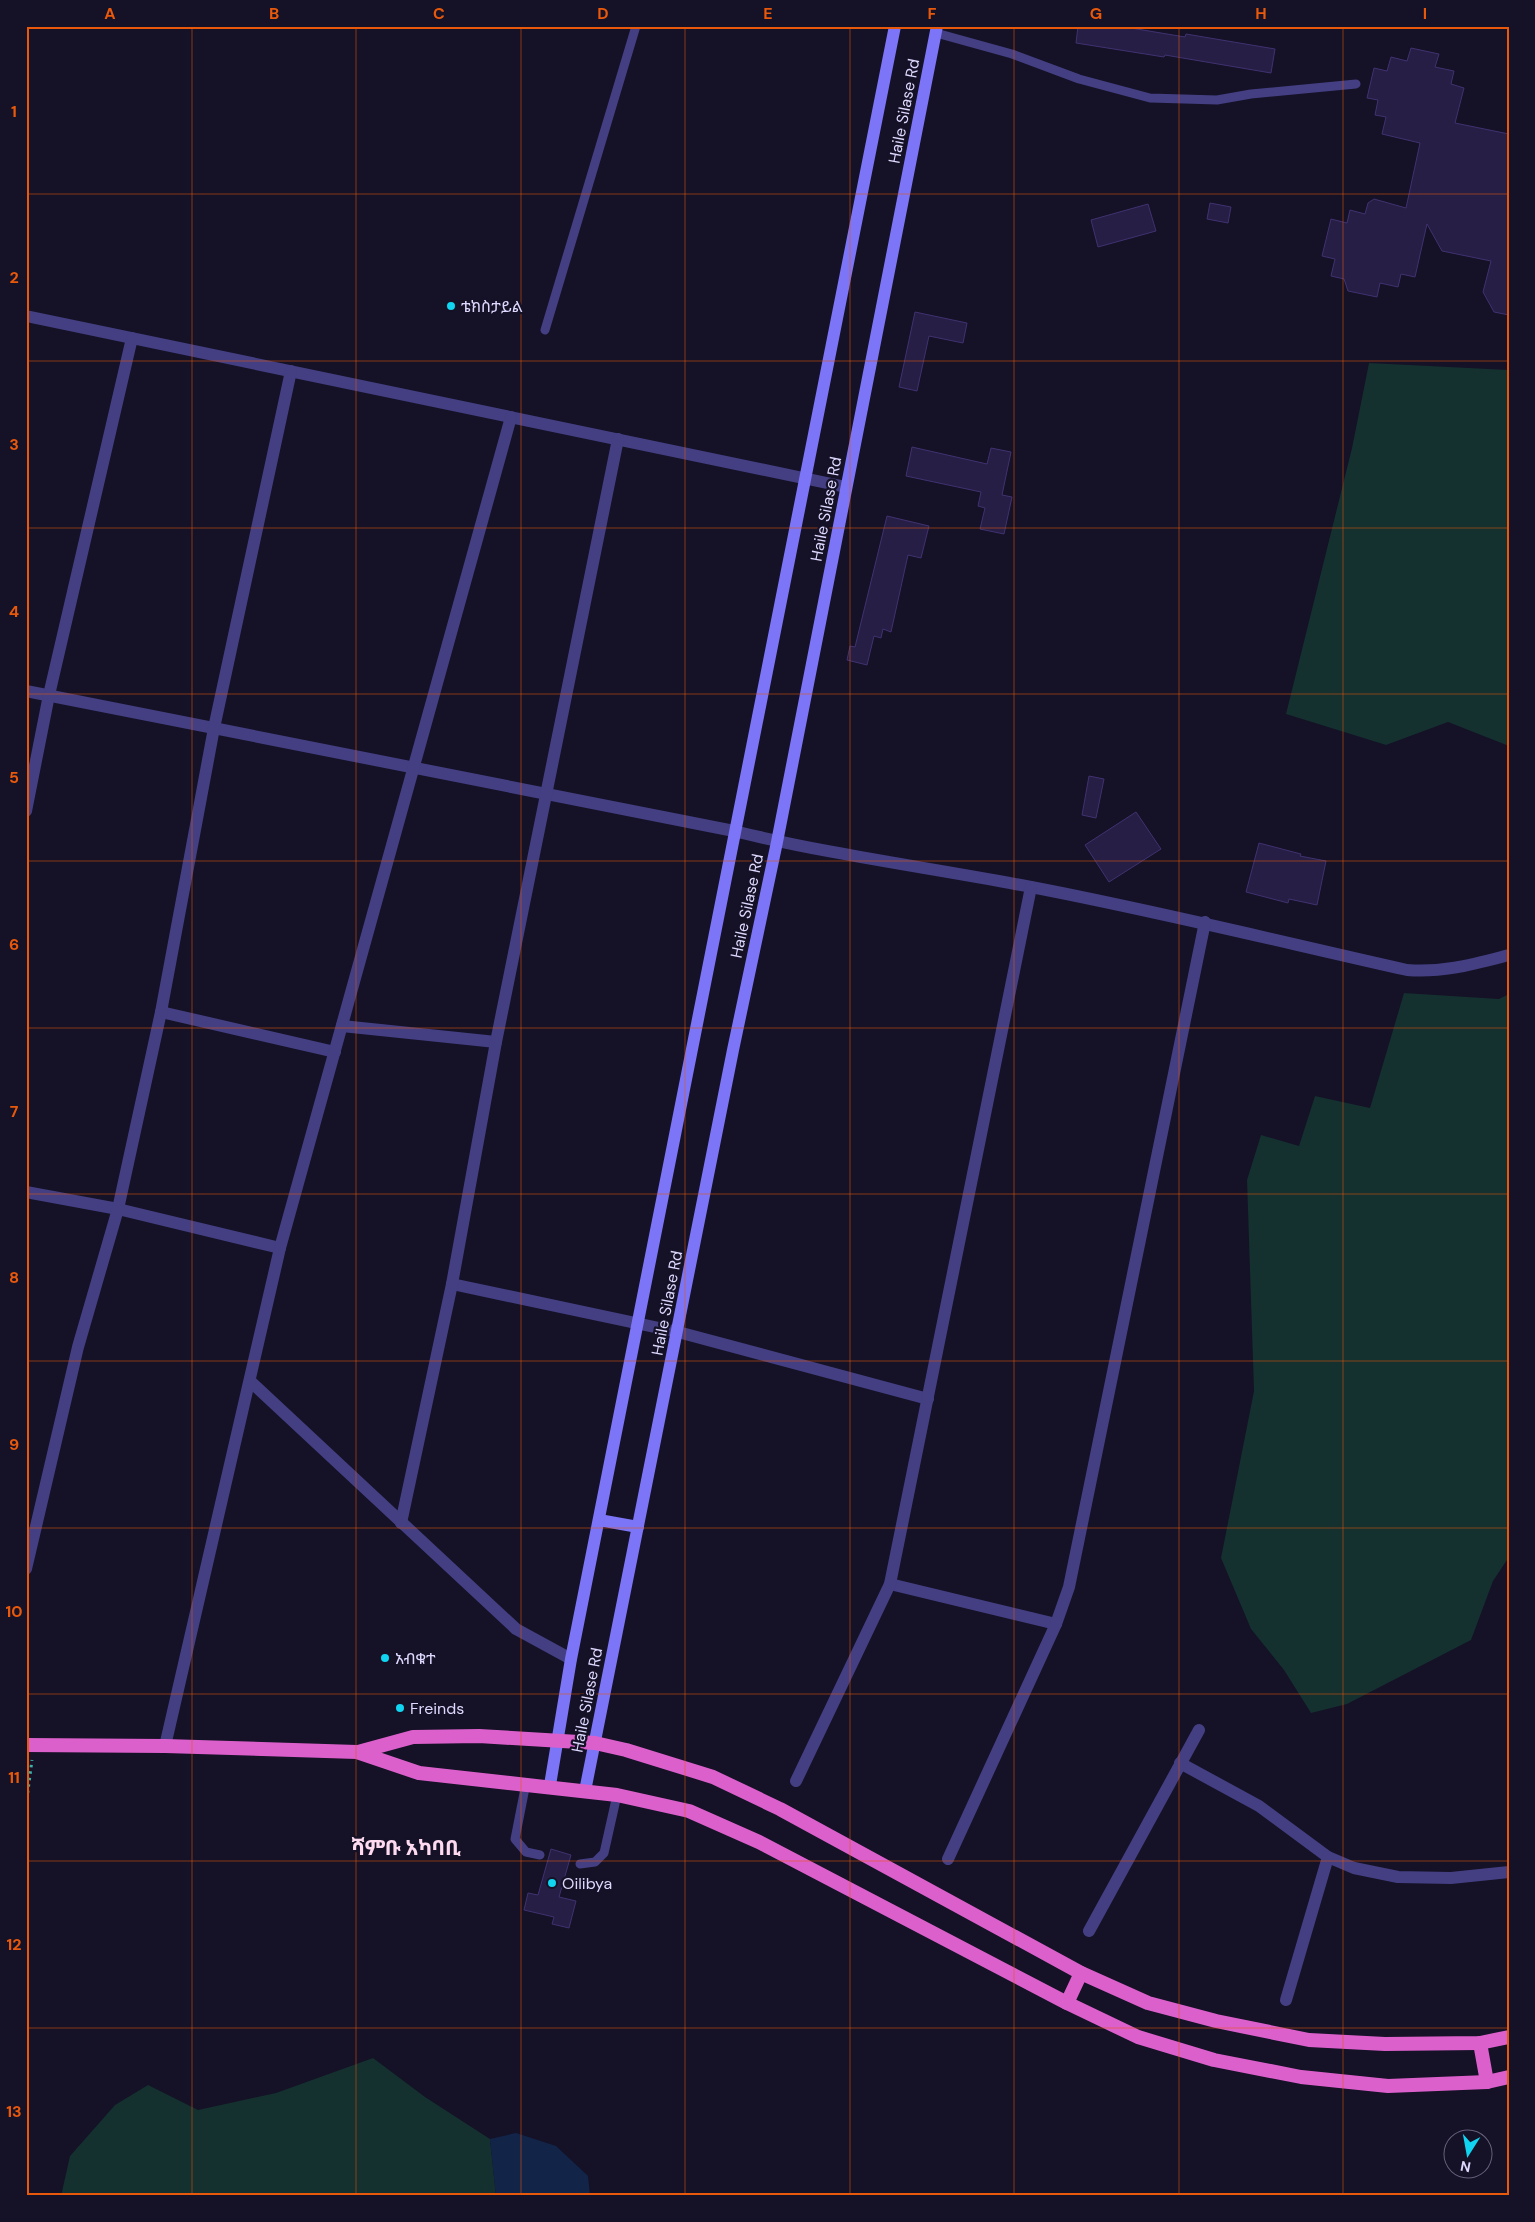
<svg xmlns="http://www.w3.org/2000/svg" width="1535" height="2222" font-family="'DM Sans','Noto Sans Ethiopic',sans-serif">
	<rect width="100%" height="100%" fill="#151126"/>
	<g fill="#14302f">
		<polygon points="1369,363 1509,370 1509,746 1448,722 1386,745 1286,714 1352,448"/>
		<polygon points="1404,993 1499,999 1509,994 1509,1557 1493,1581 1471,1640 1347,1704 1311,1713 1284,1670 1251,1629 1221,1558 1254,1391 1247,1180 1261,1135 1299,1146 1315,1096 1370,1108"/>
		<polygon points="373,2058 425,2097 490,2139 496,2196 61,2196 70,2156 115,2105 148,2085 198,2110 276,2093"/>
	</g>
	<polygon fill="#122549" points="516,2133 556,2146 588,2176 590,2196 496,2196 490,2139"/>
	<g fill="#271e46" stroke="#403270">
		<polygon points="1078,26 1119,26 1185,37 1186,34 1275,49 1271,73 1165,55 1164,57 1076,43"/>
		<polygon points="1411,48 1439,54 1435,67 1454,71 1451,84 1464,88 1455,123 1509,134 1509,315 1494,312 1483,292 1491,261 1442,251 1427,224 1415,277 1401,274 1398,287 1380,283 1377,297 1348,291 1344,279 1331,276 1335,259 1322,256 1331,219 1347,223 1350,210 1365,214 1368,203 1374,199 1406,208 1420,143 1382,134 1386,117 1375,115 1378,100 1367,98 1374,68 1387,71 1391,57 1407,61"/>
		<polygon points="1210,203 1231,207 1228,223 1207,219"/>
		<polygon points="1148,204 1156,231 1098,247 1091,220"/>
		<polygon points="915,312 967,323 963,343 929,336 917,391 899,387"/>
		<polygon points="912,447 987,464 991,448 1011,452 1002,495 1012,497 1004,534 980,529 985,508 978,506 981,492 906,476"/>
		<polygon points="887,516 929,526 921,558 908,555 891,632 883,629 881,638 874,636 867,665 847,660 850,646 855,647"/>
		<polygon points="1089,776 1104,779 1096,818 1082,815"/>
		<polygon points="1136,812 1161,849 1109,882 1085,845"/>
		<polygon points="1259,843 1301,854 1300,856 1326,861 1317,905 1289,899 1288,903 1246,892"/>
		<polygon points="551,1849 571,1855 559,1897 576,1901 569,1928 552,1924 554,1917 524,1910 528,1893 538,1895"/>
	</g>
	<g fill="none" stroke-linecap="round" stroke-linejoin="round">
		<polyline stroke="#37b1ad" stroke-width="3" stroke-dasharray="2.5 4" stroke-linecap="butt" points="26,1806 32,1760"/>
		<g stroke="#433f82" stroke-width="9">
			<polyline points="936,33 1012,54 1079,79 1150,98 1217,100 1251,94 1356,84"/>
			<polyline points="545,330 636,26"/>
			<polyline points="526,1783 515,1839 526,1852 540,1855"/>
			<polyline points="580,1864 595,1862 604,1853 617,1795"/>
		</g>
		<g stroke="#433f82" stroke-width="12">
			<polyline points="26,316 846,487"/>
			<path d="M26 691 734 831C832 855 932 868 1031 887 1157 911 1282 942 1407 970 1443 973 1474 964 1509 955"/>
			<polyline points="26,811 49,695 132,338"/>
			<polyline points="161,1012 335,1052"/>
			<polyline points="342,1026 496,1042"/>
			<polyline points="26,1192 118,1209 280,1248"/>
			<polyline points="452,1284 678,1332 928,1399"/>
			<polyline points="251,1382 516,1629 571,1659"/>
			<polyline points="401,1523 452,1284 496,1042 618,439"/>
			<polyline points="26,1569 78,1347 118,1209 161,1012 214,728 291,371"/>
			<polyline points="890,1584 1056,1624"/>
			<polyline points="165,1746 280,1248 511,417"/>
			<polyline points="1180,1763 1259,1806 1328,1857 1354,1868 1398,1877 1451,1878 1509,1872"/>
			<polyline points="796,1781 890,1584 1031,887"/>
			<polyline points="948,1859 1056,1624 1069,1587 1205,922"/>
			<polyline points="1089,1931 1199,1730"/>
			<polyline points="1286,2000 1328,1857"/>
		</g>
		<g stroke="#7c75f7" stroke-width="12">
			<polyline points="599,1520 638,1527"/>
			<path d="M550 1785 571 1659C678 1115 789 571 895 26"/>
			<polyline points="585,1791 733,1050 777,842 937,26"/>
		</g>
		<g stroke="#dc60cc" stroke-width="14">
			<polyline points="26,1745 165,1746 357,1752 419,1773 617,1795 689,1811 759,1842 1067,2003 1138,2037 1214,2060 1301,2077 1388,2086 1487,2082 1509,2077"/>
			<polyline points="358,1752 413,1737 479,1736 595,1743 626,1750 713,1777 780,1809 1081,1973 1148,2003 1216,2021 1309,2040 1385,2044 1480,2043 1509,2037"/>
			<polyline points="1067,2003 1081,1973"/>
			<polyline points="1480,2043 1487,2082"/>
		</g>
	</g>
	<path fill="none" stroke="#e8590c" stroke-width="1" stroke-opacity="0.55" d="M192 26V2196M356 26V2196M521 26V2196M685 26V2196M850 26V2196M1014 26V2196M1179 26V2196M1343 26V2196M26 194H1509M26 361H1509M26 528H1509M26 694H1509M26 861H1509M26 1028H1509M26 1194H1509M26 1361H1509M26 1528H1509M26 1694H1509M26 1861H1509M26 2028H1509"/>
	<g fill="#10d4f0" stroke="#151126" stroke-width="2">
		<circle cx="451" cy="306" r="5"/>
		<circle cx="385" cy="1658" r="5"/>
		<circle cx="400" cy="1708" r="5"/>
		<circle cx="552" cy="1883" r="5"/>
	</g>
	<g text-anchor="middle" dominant-baseline="central" stroke-width="4.5" stroke-linejoin="round" paint-order="stroke">
		<g font-size="16" fill="#ddd8fd" stroke="#151126">
			<text transform="translate(904 111) rotate(-79)">Haile Silase Rd</text>
			<text transform="translate(826 509) rotate(-79)">Haile Silase Rd</text>
			<text transform="translate(747 906) rotate(-78)">Haile Silase Rd</text>
			<text transform="translate(667 1303) rotate(-79)">Haile Silase Rd</text>
			<text transform="translate(587 1700) rotate(-79)">Haile Silase Rd</text>
		</g>
		<g font-size="16" fill="#ddd8fd" stroke="#151126" text-anchor="start">
			<text x="461" y="306">ቴክስታይል</text>
			<text x="395" y="1658">አብቁተ</text>
			<text x="410" y="1708">Freinds</text>
			<text x="562" y="1883">Oilibya</text>
		</g>
		<g font-size="21" font-weight="bold" fill="#fddaef" stroke="#151126">
			<text x="406" y="1848">ሻምቡ አካባቢ</text>
		</g>
	</g>
	<rect width="1535" height="2222" fill="none" stroke="#151126" stroke-width="55"/>
	<g transform="translate(1468 2154) rotate(191)"><circle r="24" fill="#151126" stroke="#65617c"/>
	<path d="M0-4L9 19L0 12L-9 19Z" fill="#10d4f0"/>
	<text y="-8" font-size="14" font-weight="bold" text-anchor="middle" fill="#ddd8fd">N</text>
	</g>
	<rect x="28" y="28" width="1480" height="2166" fill="none" stroke="#e8590c" stroke-width="2"/>
	<g font-size="16" text-anchor="middle" font-weight="bold" fill="#e8590c">
		<text x="110" y="19">A</text>
		<text x="274" y="19">B</text>
		<text x="439" y="19">C</text>
		<text x="603" y="19">D</text>
		<text x="768" y="19">E</text>
		<text x="932" y="19">F</text>
		<text x="1096" y="19">G</text>
		<text x="1261" y="19">H</text>
		<text x="1425" y="19">I</text>
		<text x="14" y="117">1</text>
		<text x="14" y="283">2</text>
		<text x="14" y="450">3</text>
		<text x="14" y="617">4</text>
		<text x="14" y="783">5</text>
		<text x="14" y="950">6</text>
		<text x="14" y="1117">7</text>
		<text x="14" y="1283">8</text>
		<text x="14" y="1450">9</text>
		<text x="14" y="1617">10</text>
		<text x="14" y="1783">11</text>
		<text x="14" y="1950">12</text>
		<text x="14" y="2117">13</text>
	</g>
</svg>
